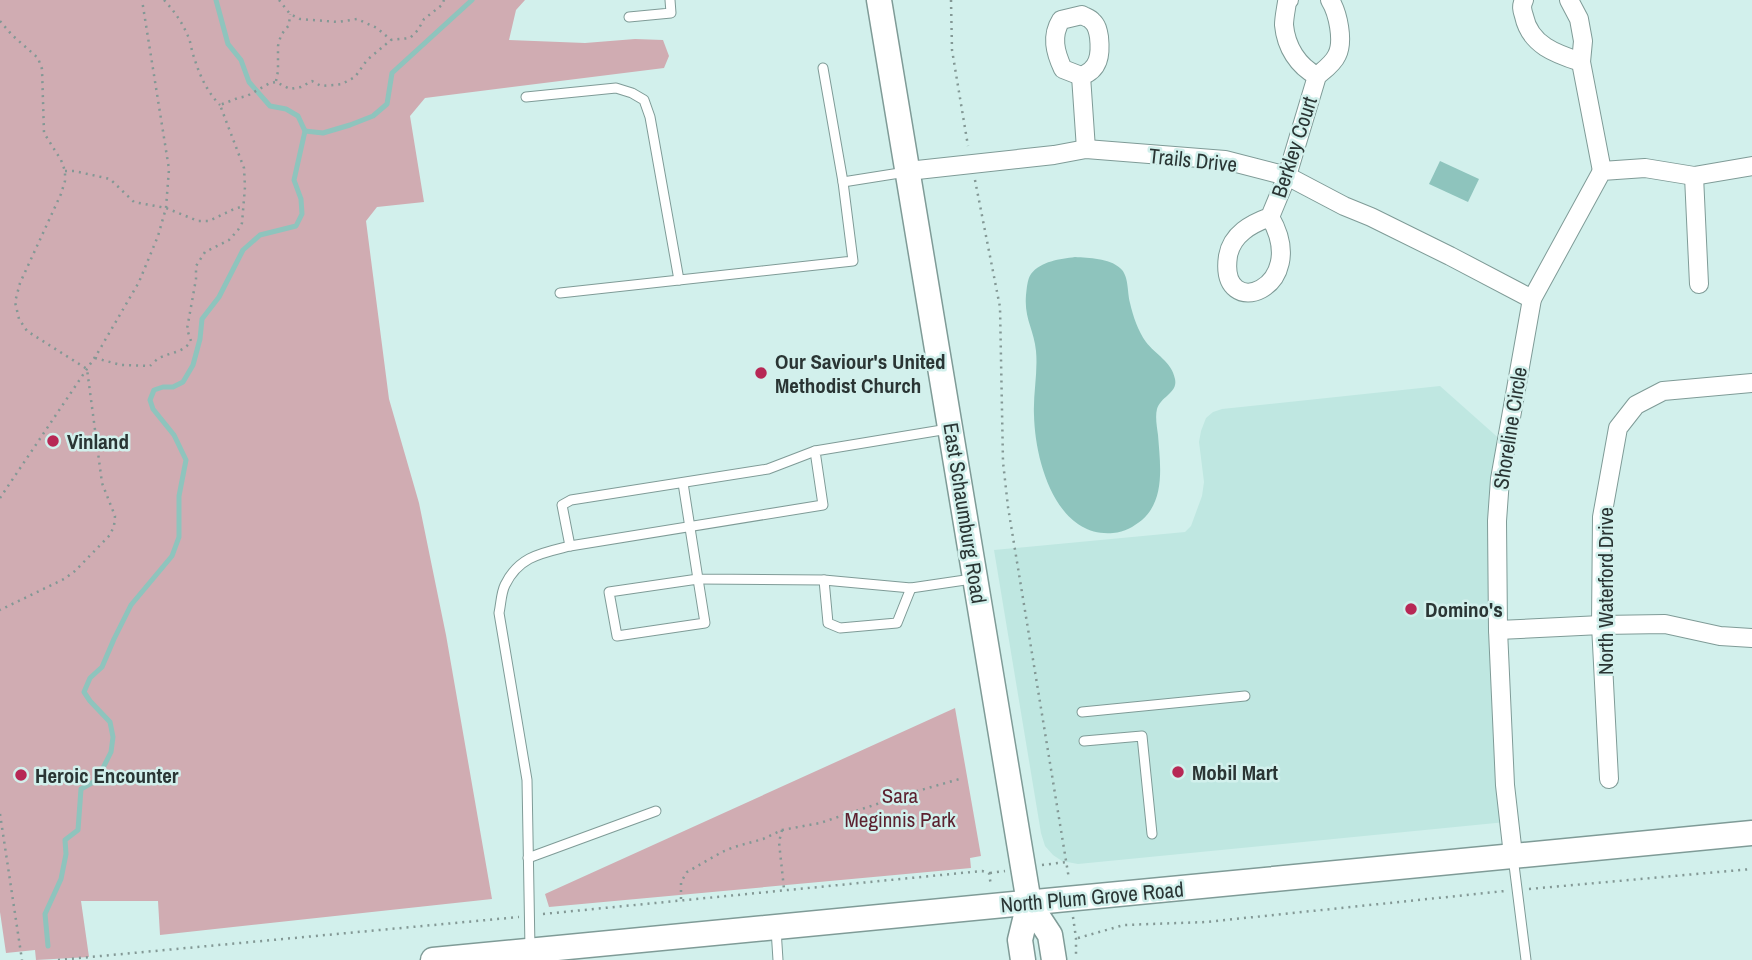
<svg xmlns="http://www.w3.org/2000/svg" width="1752" height="960" font-family="'Archivo Narrow',sans-serif">
	<rect width="100%" height="100%" fill="#d2f0ec"/>
	<polygon fill="#bfe7e1" points="1440,386 1503,442 1506,822 1078,864 1062,861 1053,855 1045,846 1041,833 994,550 1185,532 1191,526 1202,496 1204,482 1199,442 1201,431 1206,418 1213,412 1222,409"/>
	<g fill="#d0acb2">
		<polygon points="0,0 525,0 516,10 509,40 585,43 635,39 663,40 669,56 664,68 425,98 410,116 424,202 377,207 366,221 389,399 419,503 446,635 492,899 160,935 158,901 81,901 89,957 36,960 35,950 6,953 0,912"/>
		<polygon points="955,708 981,856 970,858 971,868 549,907 545,894"/>
	</g>
	<g fill="#8ec4bd">
		<polygon points="1440,161 1479,179 1468,202 1429,184"/>
		<path d="M1075 257C1089 258 1109 258 1120 268 1129 275 1127 292 1130 303 1133 316 1138 331 1146 342 1155 354 1172 362 1175 379 1178 393 1161 396 1157 409 1155 417 1157 427 1158 435 1160 463 1166 499 1142 520 1133 527 1125 532 1113 533 1056 538 1035 461 1034 415 1033 394 1038 373 1036 351 1034 329 1024 319 1026 295 1027 288 1027 280 1031 274 1041 261 1060 259 1075 257Z"/>
	</g>
	<g fill="none" stroke-linecap="round" stroke-linejoin="round">
		<g stroke="#8ec4bd" stroke-width="5">
			<polyline points="305,131 323,133 350,125 373,116 387,104 392,73 472,0"/>
			<polyline points="48,946 45,914 61,879 66,854 65,840 78,830 81,789 97,780 111,752 113,737 110,722 90,701 84,692 90,678 102,667 114,639 131,605 172,556 179,537 179,496 186,460 174,435 153,409 150,400 154,390 163,387 173,387 183,382 193,365 200,339 202,319 219,297 243,250 260,235 296,226 302,214 301,199 294,180 305,131 298,116 286,109 270,106 249,82 241,60 228,44 216,0"/>
		</g>
		<defs>
			<g id="lane">
				<polyline points="629,17 671,13 670,0"/>
				<polyline points="526,97 616,88 632,93 644,100 650,117 679,280"/>
				<polyline points="843,182 906,172"/>
				<polyline points="560,293 853,261 843,182 823,68"/>
				<polyline points="683,483 698,579 824,580 911,588 972,579"/>
				<polyline points="570,546 562,505 571,500 768,469 815,451"/>
				<polygon points="698,579 705,623 617,636 609,592"/>
				<polyline points="824,580 828,623 840,628 897,623 911,588"/>
				<polyline points="1082,712 1245,696"/>
				<polyline points="1084,741 1142,736 1152,834"/>
				<polyline points="1513,857 1526,960"/>
				<polyline points="528,858 656,811"/>
				<polyline points="776,929 778,960"/>
				<path d="M530 949 527 780 499 613C501 604 501 593 505 585 519 556 542 553 570 546L823 505 815 451 948 429"/>
			</g>
			<g id="street">
				<path d="M1289 0 1287 2C1286 9 1284 18 1284 25 1286 47 1298 66 1317 76"/>
				<path d="M1524 0C1521 6 1522 10 1524 16 1530 45 1556 54 1581 62"/>
				<polyline points="1569,0 1579,19 1583,41 1581,62 1602,171"/>
				<path d="M1082 15C1085 17 1090 18 1092 21 1097 25 1098 31 1099 37 1101 55 1099 70 1081 76L1063 69C1055 52 1051 36 1061 20Z"/>
				<polyline points="1081,76 1086,149"/>
				<polyline points="908,171 1054,155 1086,149 1225,160 1287,176 1344,206 1371,217 1450,256 1532,299"/>
				<polyline points="1694,176 1699,284"/>
				<path d="M1270 217C1312 289 1218 324 1228 256 1232 234 1251 224 1270 217L1287 176 1317 76C1324 70 1333 64 1337 55 1344 41 1338 13 1330 0"/>
				<polyline points="1498,630 1601,625 1665,624 1720,636 1752,638"/>
				<polyline points="1609,779 1601,625 1602,517 1618,428 1636,405 1663,391 1752,383"/>
				<polyline points="1513,855 1505,785 1498,630 1497,521 1500,479 1532,299 1602,171 1645,168 1694,176 1752,166"/>
			</g>
			<g id="secondary">
				<polyline points="879,0 1029,903 1020,940 1023,960"/>
				<polyline points="1029,903 1050,935 1054,960"/>
				<polyline points="433,960 1752,833"/>
			</g>
		</defs>
		<use href="#lane" stroke="#7f9b97" stroke-width="11"/>
		<use href="#street" stroke="#7f9b97" stroke-width="20"/>
		<use href="#secondary" stroke="#7f9b97" stroke-width="27"/>
		<g stroke="#839895" stroke-width="2.5" stroke-dasharray="2 5" stroke-linecap="butt">
			<path d="M164 0C174 11 182 22 188 36 191 42 191 50 194 57 199 74 207 92 220 105"/>
			<polyline points="279,0 290,14 300,19 338,22 357,19 377,28 391,40"/>
			<polyline points="951,0 952,50 968,146"/>
			<polyline points="0,21 12,35 38,58 42,69 44,133 61,160 65,171 65,181 61,194 20,283 15,302 19,319 27,331 87,369 102,483 115,516 114,526 110,535 75,571 64,579 0,610"/>
			<polyline points="276,81 278,71 278,46 281,35 289,25 290,14"/>
			<polyline points="65,171 74,171 110,179 134,202 166,208 198,221 209,221 234,209 244,206"/>
			<polyline points="975,180 1000,307 1003,462 1008,507 1069,879"/>
			<path d="M95 358 121 365 150 366C152 364 157 359 159 358 171 352 183 353 191 341L187 329 196 279V266L205 252 229 240 238 230 242 223 245 187 244 168 220 105 238 98 247 96 270 83 276 82 290 89 301 87 312 81 321 86 334 85 342 84 355 77 367 60 391 40 410 38 418 30 424 19 442 5 444 0"/>
			<polyline points="0,498 97,354 139,282 158,236 166,208 169,169 142,0"/>
			<polyline points="0,814 22,960"/>
			<polyline points="782,830 779,842 784,889"/>
			<polyline points="1042,865 1067,862"/>
			<polyline points="990,873 1005,871"/>
			<polyline points="1529,889 1752,869"/>
			<polyline points="681,899 681,882 687,872 722,852 734,847 763,839 782,830 820,823 907,794 963,778"/>
			<polyline points="543,914 982,871 989,873 991,886"/>
			<polyline points="1073,917 1076,938 1076,956"/>
			<polyline points="1078,938 1124,925 1206,922 1505,891"/>
			<polyline points="58,960 519,917"/>
		</g>
		<use href="#lane" stroke="#fff" stroke-width="9"/>
		<use href="#street" stroke="#fff" stroke-width="18"/>
		<use href="#secondary" stroke="#fff" stroke-width="24"/>
	</g>
	<g fill="#b72855" stroke="#d2f0ec" stroke-width="2.5">
		<circle cx="761" cy="373" r="7"/>
		<circle cx="53" cy="441" r="7"/>
		<circle cx="1411" cy="609" r="7"/>
		<circle cx="1178" cy="772" r="7"/>
		<circle cx="21" cy="775" r="7"/>
	</g>
	<g text-anchor="middle" dominant-baseline="central" stroke-width="5" stroke-linejoin="round" paint-order="stroke">
		<g font-size="21" fill="#2a3534" stroke="#d2f0ec">
			<text transform="translate(1294 147) rotate(-72)">Berkley Court</text>
			<text transform="translate(1193 160) rotate(6)">Trails Drive</text>
			<text transform="translate(1510 428) rotate(-81)">Shoreline Circle</text>
			<text transform="translate(965 513) rotate(81)">East Schaumburg Road</text>
			<text transform="translate(1605 591) rotate(-90)">North Waterford Drive</text>
			<text transform="translate(1092 897) rotate(-5)">North Plum Grove Road</text>
		</g>
		<g font-size="21" font-weight="bold" fill="#2a3534" stroke="#d2f0ec" text-anchor="start">
			<text x="775" y="361">Our Saviour's United<tspan x="775" dy="24">Methodist Church</tspan></text>
			<text x="67" y="441">Vinland</text>
			<text x="1425" y="609">Domino's</text>
			<text x="1192" y="772">Mobil Mart</text>
			<text x="35" y="775">Heroic Encounter</text>
		</g>
		<g font-size="21" fill="#5c212f" stroke="#d2f0ec">
			<text x="900" y="795">Sara<tspan x="900" dy="24">Meginnis Park</tspan></text>
		</g>
	</g>
</svg>
